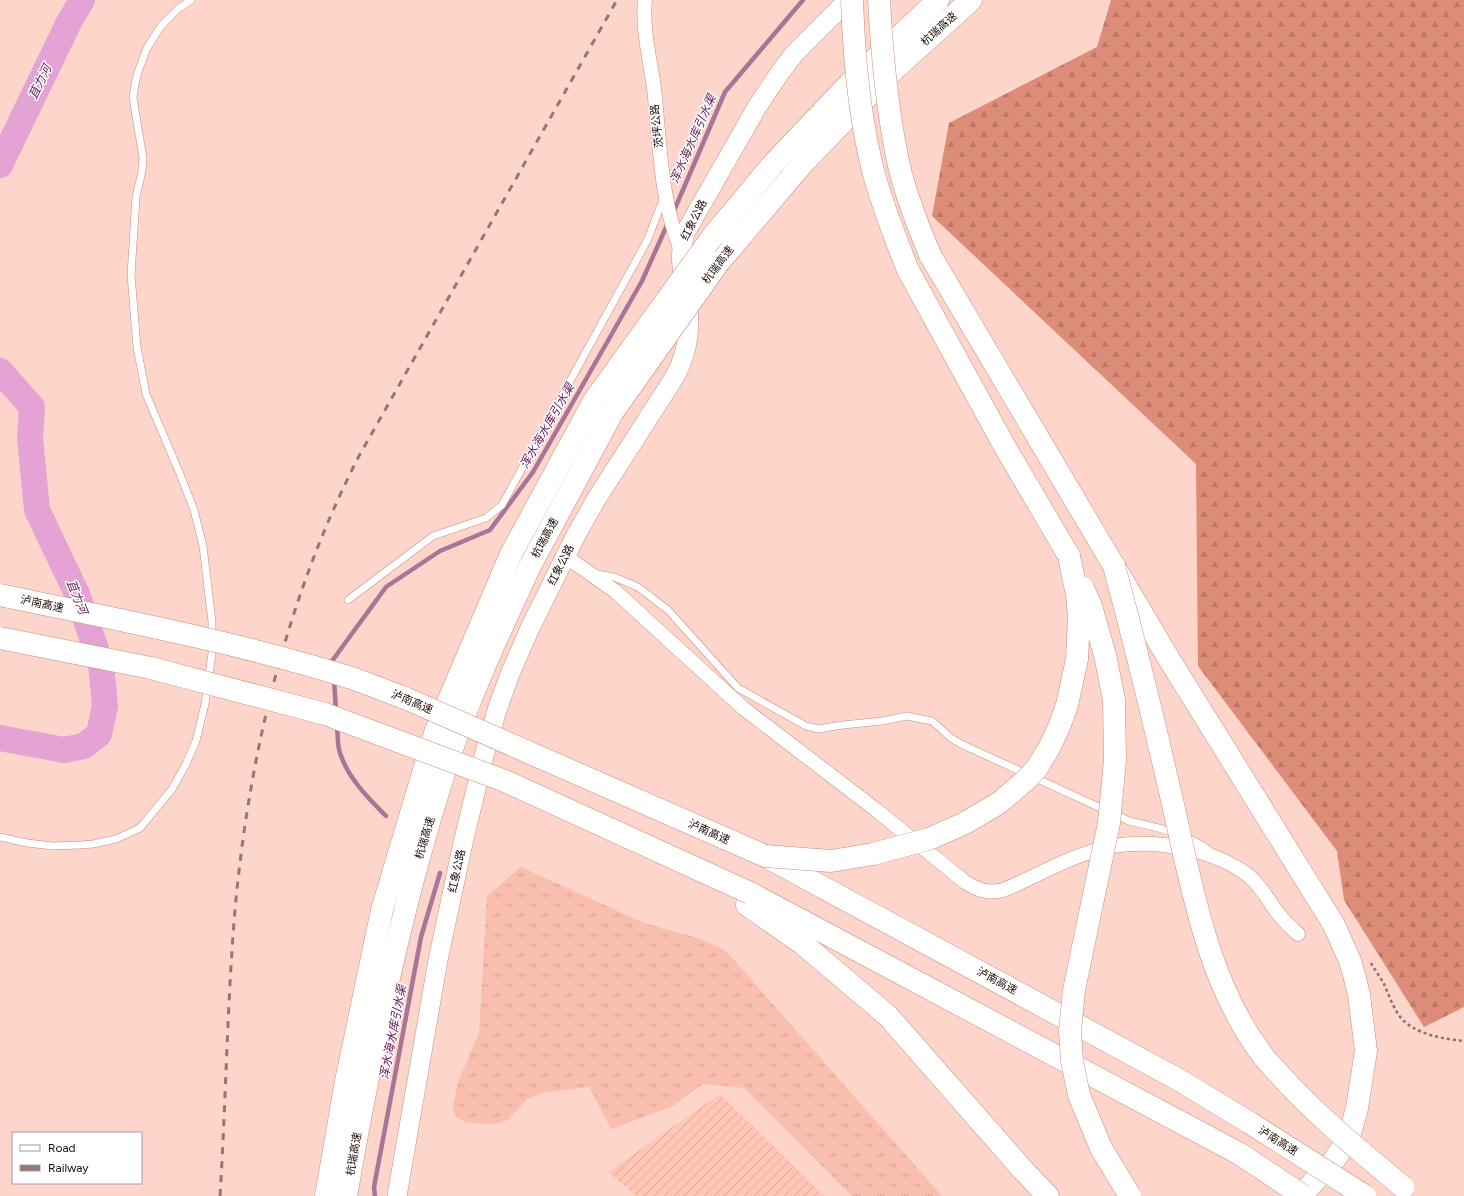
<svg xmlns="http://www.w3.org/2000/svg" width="1464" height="1196" font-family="Figtree,'Noto Sans SC',sans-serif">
	<defs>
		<pattern id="industrial-furrows" width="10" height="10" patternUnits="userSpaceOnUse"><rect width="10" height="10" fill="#ffc5b5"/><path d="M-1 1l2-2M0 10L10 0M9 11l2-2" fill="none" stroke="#daa89a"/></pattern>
		<pattern id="grass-tufts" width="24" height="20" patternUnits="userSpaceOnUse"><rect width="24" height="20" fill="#f9bead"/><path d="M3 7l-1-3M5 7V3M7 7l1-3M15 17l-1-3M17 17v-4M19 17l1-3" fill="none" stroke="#d5a293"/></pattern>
		<pattern id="forest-firs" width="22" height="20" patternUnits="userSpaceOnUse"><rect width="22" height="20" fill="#dc8c77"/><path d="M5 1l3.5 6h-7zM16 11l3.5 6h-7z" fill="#bc7765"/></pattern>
	</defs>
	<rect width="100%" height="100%" fill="#fdd5ca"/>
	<polygon fill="url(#industrial-furrows)" points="720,1094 824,1196 636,1196 608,1172"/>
	<polygon fill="url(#grass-tufts)" points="521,867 644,923 701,939 726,951 942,1196 852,1196 744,1088 703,1084 671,1107 611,1129 589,1087 541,1093 527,1099 508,1120 495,1124 467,1123 455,1116 453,1105 458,1082 479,1033 487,896"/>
	<polygon fill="url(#forest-firs)" points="1111,0 1464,0 1464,1007 1424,1027 1344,900 1337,851 1198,666 1196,464 932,216 949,123 1097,47"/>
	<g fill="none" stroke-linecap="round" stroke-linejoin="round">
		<g stroke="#a97496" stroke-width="4.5">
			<polyline points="673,213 725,92 803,0"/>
			<polyline points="333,666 332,661 386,587 440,551 490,530 533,472 642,281 668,223"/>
			<polyline points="334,679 336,712"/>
			<path d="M337 725C338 734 337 745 340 753 348 778 368 798 386 816"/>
			<polyline points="375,1196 374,1187 421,937 440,873"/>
		</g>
		<g stroke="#e5a2d4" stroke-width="26">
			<polyline points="0,165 69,22 82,0"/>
			<polyline points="0,371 32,407 30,438 37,510 77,594 101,664 105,706 99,734 84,746 64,750 0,738"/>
		</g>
		<defs>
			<g id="service">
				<path d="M597 574 614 577 638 587 668 610 738 688 806 726 818 729 843 725 882 721 907 716 932 721 951 738 961 744 1129 821C1156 827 1189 834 1210 851"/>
				<polyline points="348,600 433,536 486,518 502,505 648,239 660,207 665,198"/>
				<polyline points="0,837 27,843 53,846 80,845 93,844 116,839 140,828 172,789 185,766 196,741 205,704 212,653 212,622 203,546 194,510 180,474 146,394 137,347 131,275 136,197 142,171 143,158 135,110 133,97 135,84 138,72 147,48 161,26 179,8 191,0"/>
			</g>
			<g id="minor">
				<path d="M645 0C642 30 650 59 654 88 660 142 660 200 681 250"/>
				<path d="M565 556 615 591 743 708 875 809 965 882C978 890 988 894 1003 890 1021 883 1038 874 1055 866 1102 844 1137 838 1188 849 1210 854 1231 862 1249 876 1260 885 1268 900 1277 912 1283 920 1290 927 1298 934"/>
			</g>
			<path id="secondary" d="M397 1196 438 960 463 843 484 756 497 710 510 674 530 628 576 535 597 498 674 378C687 355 691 333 688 307 685 280 677 260 685 233L757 107 779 74 794 54 848 0"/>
			<g id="motorway">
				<polyline points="713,236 774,163 850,83 938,0"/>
				<polyline points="930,255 1169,659"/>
				<polyline points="719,262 804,162 887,76 971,0"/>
				<polyline points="908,270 1005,447 1069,556"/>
				<polyline points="765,856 1181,1081 1250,1123"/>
				<polyline points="750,893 1240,1154"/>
				<polyline points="747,905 803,944 888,1016 1023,1170 1048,1196"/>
				<polyline points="326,1196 346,1081 382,910 436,730 511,554"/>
				<path d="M346 1196C372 1048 402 901 449 758 471 692 501 629 530 566"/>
				<polyline points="1300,1196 1333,1162 1349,1137 1357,1108 1366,1051 1359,995 1355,978"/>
			</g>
		</defs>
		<use href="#service" stroke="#c98d7c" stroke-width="8"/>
		<use href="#minor" stroke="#c98d7c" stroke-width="15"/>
		<use href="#secondary" stroke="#c98d7c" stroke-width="20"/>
		<use href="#motorway" stroke="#c98d7c" stroke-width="23"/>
		<path stroke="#8e7068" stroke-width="2.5" stroke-dasharray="3 3" stroke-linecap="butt" d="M1371 963C1375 970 1380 977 1384 984 1389 995 1393 1008 1401 1018 1415 1034 1443 1039 1464 1041"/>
		<use href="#service" stroke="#fff" stroke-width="7"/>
		<use href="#minor" stroke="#fff" stroke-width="14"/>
		<use href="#secondary" stroke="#fff" stroke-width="19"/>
		<use href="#motorway" stroke="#fff" stroke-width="22"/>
		<path stroke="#977870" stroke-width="3" stroke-dasharray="7 7" stroke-linecap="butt" d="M220 1196C226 1101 227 1005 235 910 249 754 287 596 359 456L617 0"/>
		<defs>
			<g id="motorway-bridge">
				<path d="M852 0C854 59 859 120 875 178 884 209 896 240 908 270"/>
				<path d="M879 0C882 56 887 111 899 166 906 196 918 226 930 255"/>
				<polyline points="511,554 594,401 713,236"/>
				<polyline points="530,566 612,413 719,262"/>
				<path d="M1114 566C1135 643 1154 722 1172 800 1191 884 1208 983 1261 1053 1266 1061 1273 1067 1280 1075 1317 1116 1360 1151 1403 1187"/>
				<polyline points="1083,588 1091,606 1105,655 1114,700 1115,760 1109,823 1074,990 1070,1031 1072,1061 1079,1095 1101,1148 1130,1196"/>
				<path d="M0 595C116 619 232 641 345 676 365 682 385 691 405 698L765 856 831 861 873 854 929 839 965 823 999 803 1027 779 1037 768 1049 748 1059 727 1067 705 1077 659 1079 616 1077 595 1069 556"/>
				<polyline points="0,638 151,668 325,714 505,781 750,893"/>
				<polyline points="1169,659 1334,925 1350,961 1355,978"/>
				<polyline points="1250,1123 1365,1196"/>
				<polyline points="1240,1154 1303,1196"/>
			</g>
		</defs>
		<use href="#motorway-bridge" stroke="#c98d7c" stroke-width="23" stroke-linecap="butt"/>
		<use href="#motorway-bridge" stroke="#fff" stroke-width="22"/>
	</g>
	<g text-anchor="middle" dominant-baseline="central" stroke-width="3" stroke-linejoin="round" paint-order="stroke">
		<g font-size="11" fill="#1e0905" stroke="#fff">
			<text transform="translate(939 29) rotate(-42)">杭瑞高速</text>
			<text transform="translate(657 126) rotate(-96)">茨坪公路</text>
			<text transform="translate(694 220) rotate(-63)">红象公路</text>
			<text transform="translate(718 265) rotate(-53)">杭瑞高速</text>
			<text transform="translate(545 538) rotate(-62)">杭瑞高速</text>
			<text transform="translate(561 565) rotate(-63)">红象公路</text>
			<text transform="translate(42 604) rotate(12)">泸南高速</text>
			<text transform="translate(412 702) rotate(23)">泸南高速</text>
			<text transform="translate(709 832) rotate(24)">泸南高速</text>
			<text transform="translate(425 838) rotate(-73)">杭瑞高速</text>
			<text transform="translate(457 871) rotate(-78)">红象公路</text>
			<text transform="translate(997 981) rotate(28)">泸南高速</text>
			<text transform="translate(1278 1141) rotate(32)">泸南高速</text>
			<text transform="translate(354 1154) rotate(-80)">杭瑞高速</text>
		</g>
		<g font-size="12" font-style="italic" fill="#621555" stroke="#fff">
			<text transform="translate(40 82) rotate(-64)">苴力河</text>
			<text transform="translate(693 139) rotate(-66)">浑水海水库引水渠</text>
			<text transform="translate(547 426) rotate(-60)">浑水海水库引水渠</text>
			<text transform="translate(77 597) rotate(68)">苴力河</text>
			<text transform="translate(393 1032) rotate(-79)">浑水海水库引水渠</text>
		</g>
	</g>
	<rect x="12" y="1132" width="130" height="52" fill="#ffffff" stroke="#a59d9b"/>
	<rect x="20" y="1145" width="20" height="6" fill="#ffffff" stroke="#a59d9b"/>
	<text x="48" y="1152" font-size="12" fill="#1e0905">Road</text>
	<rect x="20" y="1165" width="20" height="6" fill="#977870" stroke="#a59d9b"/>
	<text x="48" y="1172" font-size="12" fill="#1e0905">Railway</text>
</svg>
